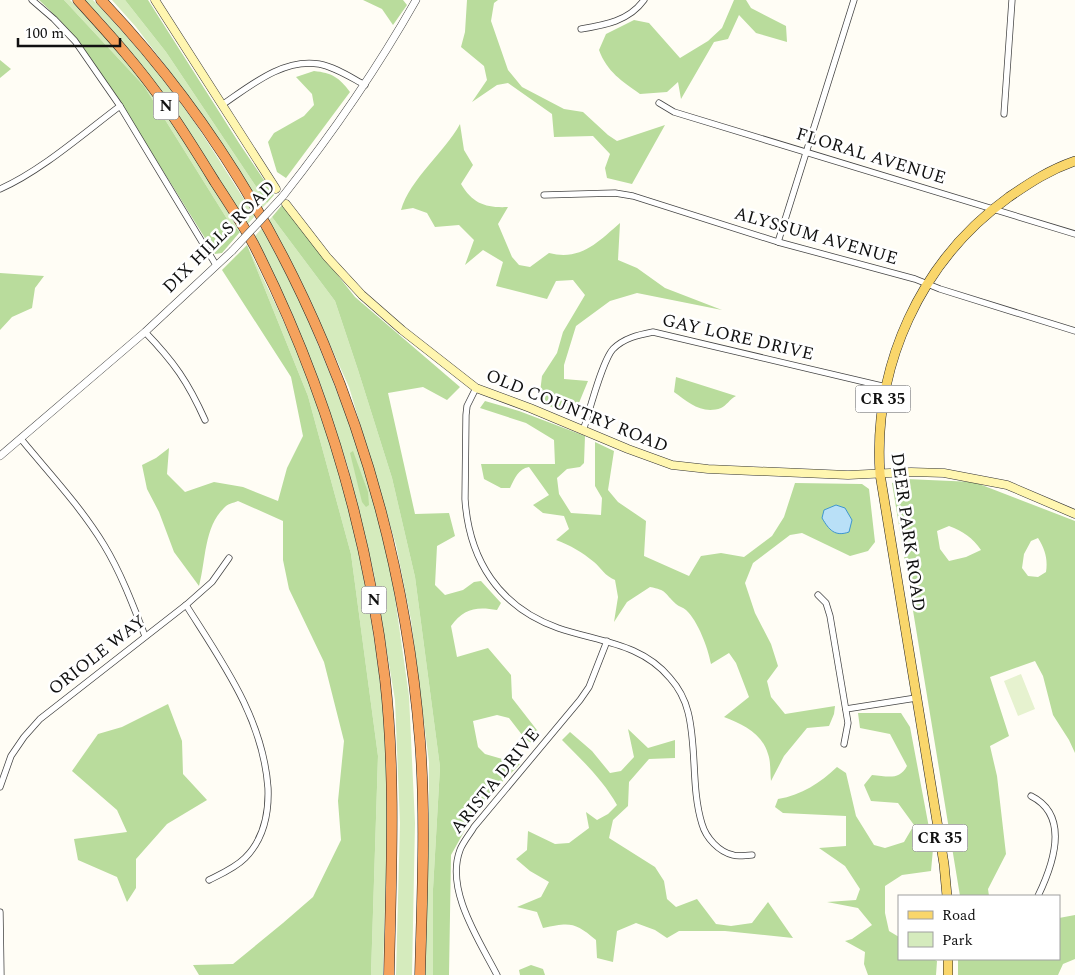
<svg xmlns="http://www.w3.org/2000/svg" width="1075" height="975" font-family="Spectral,serif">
	<rect width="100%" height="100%" fill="#fffdf5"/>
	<g fill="#d5ebbd">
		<path d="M64 0H70C96 26 123 55 146 85 181 131 210 183 240 232L229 222 144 86Z"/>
		<path d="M83 0H93C130 38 167 82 197 126 217 156 235 186 255 216L246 226 142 68 103 19Z"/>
		<polygon points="112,0 125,0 166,52 267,203 260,210 187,94 136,27"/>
		<polygon points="272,217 335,301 358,370 392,478 415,577 440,767 433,889 433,975 424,975 429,828 429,762 411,620 396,545 349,387 308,296 268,221"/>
		<polygon points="262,228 301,303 332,379 363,460 391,570 409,696 415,823 412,975 396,975 400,823 395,700 374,574 348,467 320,383 255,236"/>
		<path d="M247 245C269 291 293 338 311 386 348 486 370 593 382 699 392 790 385 883 383 975H371L378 756 351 554 308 396Z"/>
	</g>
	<g fill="#b9dc9c" fill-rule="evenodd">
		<path d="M39 0H64L144 86 229 222 240 232 222 253 215 254C180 199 147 143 110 89 88 57 68 26 39 0Z"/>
		<polygon points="125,0 148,0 239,143 274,195 267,203 166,52"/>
		<polygon points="363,0 403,0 407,5 393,25 382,9"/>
		<polygon points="467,0 498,0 494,3 491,21 508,70 522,87 564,109 583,112 608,135 617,141 665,125 632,184 607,178 605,168 610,154 593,136 554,137 552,114 508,83 497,85 472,102 487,80 484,66 461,47 465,32"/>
		<path d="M734 0H746L751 8 786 26 787 42 756 33 739 15 728 39 714 42 681 99 678 82 667 92 640 94C622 81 607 72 599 50L606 34 634 20 649 23 680 58 708 41 722 28Z"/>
		<polygon points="0,60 11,69 0,78"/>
		<path d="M314 71C332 73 339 77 350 92L286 178 277 172 268 142 274 133 304 116 314 105 312 94 296 77Z"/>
		<path d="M460 124 464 150 473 165 461 184C473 204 486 208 508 207L498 224 512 257 519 265 530 267 549 253C581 261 598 242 620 223L618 260 637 268 665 288 722 310 637 293 610 301 576 326 564 365V379L588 381 576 410 560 411 539 401 542 376 557 353 563 332 585 295 573 280 556 281 547 299 496 286 503 262 483 250 465 265 474 240 459 225 435 227 427 213 413 208 401 210C410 179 444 153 460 124Z"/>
		<path d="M282 205 355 297 460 387 447 400 423 387 388 393 415 514 449 513 455 536 437 546 435 585 445 595 463 590 474 582 481 581 501 603 497 610C476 606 463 609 451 626L457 657 488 648 511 675 512 698 540 734 534 744 526 740 509 718 497 715 473 721 478 747 485 754 520 764 491 793 465 830 451 855 449 975H433V889L440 767 415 577 392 478 358 370 335 301 272 217Z"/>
		<path d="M247 245 308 396 351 554 378 756 371 975H199L193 965 233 964 283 923 313 897 341 840 338 801 344 741 324 662 289 589 283 560V521L238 501C233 503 227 504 224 508 204 527 206 560 199 586L174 552 159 512 147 489 142 465 156 458 169 448 167 474 185 492 214 482 243 487 278 501 287 468 303 436 291 377 222 270Z"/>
		<polygon points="0,273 44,276 35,288 32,308 12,317 0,330"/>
		<path d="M676 377 736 396C730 399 726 406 721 408 702 415 688 402 674 392Z"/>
		<path d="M485 401 519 411 585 436 584 463 580 467 567 469 557 478 559 494 571 513 601 515 602 498 595 486V442L614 451 608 490 618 502 646 521 644 556 689 576 701 556 721 553 744 557 772 536 784 517 795 483 862 484 869 489 875 542 868 551 850 556 802 533 790 535 753 563 745 583 755 613 771 644 778 666 767 681 771 697 785 714 835 706 834 714 829 726 807 728 784 756 771 781C770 773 771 762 768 754 762 733 742 724 724 717L749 697 736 663 729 653 711 664C708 648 698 621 686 610 683 607 679 607 676 604 664 593 667 590 650 587L627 602 614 622 618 597 615 580C605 576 601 568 594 562 582 552 570 545 556 540L569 529 564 516 543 513 533 505 549 495 529 467C518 469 515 478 510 488H501L484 479 481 464H555L554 440 526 423 480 408Z"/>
		<polygon points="353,451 368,492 369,505 366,507 362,502 350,453"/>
		<path d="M906 479 974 482 1075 521V753L1069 740 1053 715 1043 676 1035 661 990 677 1009 736 990 746 997 776 1006 854 988 889 989 896H960L892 483ZM949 526C963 531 973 538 981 550L966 557 949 561 940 549 937 531ZM1038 538C1045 549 1048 559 1046 572L1038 577 1028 576 1022 568 1024 554 1031 541Z"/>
		<polygon points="168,704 182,741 183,774 207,800 167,824 136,859 136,888 127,902 117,877 78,860 74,839 127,832 117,810 72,771 98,734 122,727"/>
		<path d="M858 713H901L910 727 933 849 931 871 902 875 885 886V913L889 931 899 937V959H933L937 961 936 975H868L864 964 865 952 845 941 852 939 872 925 858 908 827 902 856 900 860 889 845 866 819 848 846 846V816L783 813 775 807 778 799C802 795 820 783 837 767L846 773 856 816 874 845 885 848 904 842 914 825 898 803 871 801 864 785 872 775C887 776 899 781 907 766L890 734 860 728Z"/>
		<path d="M628 729 648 748 675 740V758L649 759 629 782 628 806 613 820 609 838 655 867 664 881 667 899 676 907 697 899 716 924 731 926 752 923 768 902 793 938 725 931H679L667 938 655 930 636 923 617 931 613 962 597 958 596 940C575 922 570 922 543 928L537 912 517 907 541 897 549 882 530 871 516 859 527 850 528 831 555 844 569 843 589 828 586 812 597 820 608 814 617 805C603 780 582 760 562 740L570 732 592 751 610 773 621 771 634 757Z"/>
		<polygon points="1075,915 1075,959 1063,964 1058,975 958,975 958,959 1059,959 1059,918"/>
		<polygon points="531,965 543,969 545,975 520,975 519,970"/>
	</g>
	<polygon fill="#e6f2cf" points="1021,674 1035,709 1018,716 1004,681"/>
	<path fill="#b9e0f7" stroke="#3f96cf" d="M836 505 845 508 852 520 849 532C835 537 829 530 822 518L824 510Z"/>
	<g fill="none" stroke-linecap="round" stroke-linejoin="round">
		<defs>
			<g id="minor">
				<polyline points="32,0 54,19 75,41 120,106 216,265"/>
				<path d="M581 29C605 25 629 21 644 0"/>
				<polyline points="659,103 674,112 1075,234"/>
				<path d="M222 105C250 86 283 58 319 64 335 67 350 77 365 85"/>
				<polyline points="1004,114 1012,0"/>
				<path d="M0 189C41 171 84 133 120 106"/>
				<polyline points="544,195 615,193 633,196 778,242 915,279 940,289 1075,331"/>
				<polyline points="778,242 854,0"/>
				<path d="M145 332C174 362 188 382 205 420"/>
				<path d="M476 388 467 406 466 415 465 499C469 560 499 607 558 628 599 642 641 643 670 678 678 687 685 700 688 712 697 747 691 789 702 824 706 838 719 852 733 855 738 857 746 855 752 855"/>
				<path d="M583 431C589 413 602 361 613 349 624 338 638 335 653 332L886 387"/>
				<path d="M21 439C49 473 81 507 104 545 121 573 133 605 145 636"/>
				<polyline points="818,595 826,603 830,616 848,723 844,744"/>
				<path d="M186 605C222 662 263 718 268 788 269 814 264 839 245 858 235 868 221 874 209 880"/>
				<polyline points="846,709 916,698"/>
				<polyline points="0,787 11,756 24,737 40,719 186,605 212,582 229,558"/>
				<path d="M1031 796C1071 816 1053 865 1038 896"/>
				<polyline points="0,912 1,975"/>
				<path d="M497 975C479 940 445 890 460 850 463 842 470 834 474 827L580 700 589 687 607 641"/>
			</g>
			<g id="tertiary">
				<path d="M283 196C332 134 377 69 416 0"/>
				<polyline points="0,456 145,332 232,251"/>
			</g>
			<g id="secondary">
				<polyline points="155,0 276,189"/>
				<polyline points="286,204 327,257 362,295 402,330 476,388 530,408 628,449 672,465 708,469 848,475 911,472 944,473 1007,485 1075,514"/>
			</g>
			<g id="primary">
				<path d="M947 896 944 864 880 474C873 366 920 261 1009 197 1031 182 1049 170 1075 161"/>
				<polyline points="948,959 948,975"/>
			</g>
			<g id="motorway">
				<path d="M78 0C109 34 140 68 166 106 183 130 199 156 215 182 228 202 242 223 254 245 323 381 367 527 385 679 396 777 391 876 389 975"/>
				<path d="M101 0C291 200 398 468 420 741 426 819 422 897 420 975"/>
			</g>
		</defs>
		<use href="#minor" stroke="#444" stroke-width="7"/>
		<use href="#tertiary" stroke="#444" stroke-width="8"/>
		<use href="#secondary" stroke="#333" stroke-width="9"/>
		<use href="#primary" stroke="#222" stroke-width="10"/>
		<use href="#motorway" stroke="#222" stroke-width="11"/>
		<use href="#minor" stroke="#fff" stroke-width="5.5"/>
		<use href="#tertiary" stroke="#fff" stroke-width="7"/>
		<use href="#secondary" stroke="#fff6b0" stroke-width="8"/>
		<use href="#primary" stroke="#f9d66b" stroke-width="9"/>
		<use href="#motorway" stroke="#f5a25d" stroke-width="10"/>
		<defs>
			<polyline id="tertiary-bridge" points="232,251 283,196"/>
		</defs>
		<use href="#tertiary-bridge" stroke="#444" stroke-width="8" stroke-linecap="butt"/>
		<use href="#tertiary-bridge" stroke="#fff" stroke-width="7"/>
	</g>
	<g text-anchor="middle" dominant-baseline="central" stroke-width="5" stroke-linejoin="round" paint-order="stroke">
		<g fill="#fff" stroke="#585858" stroke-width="1">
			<rect x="153.5" y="92.5" width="25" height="27" rx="4"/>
			<rect x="855.5" y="385.5" width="55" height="27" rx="4"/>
			<rect x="361.5" y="586.5" width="25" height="27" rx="4"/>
			<rect x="912.5" y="824.5" width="55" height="27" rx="4"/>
		</g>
		<g font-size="16" font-weight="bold" fill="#111">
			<text x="166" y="106">N</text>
			<text x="883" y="399">CR 35</text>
			<text x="374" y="600">N</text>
			<text x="940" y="838">CR 35</text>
		</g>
		<g font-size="18" fill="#111" stroke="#fff">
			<text transform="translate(871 156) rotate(17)">FLORAL AVENUE</text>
			<text transform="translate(816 236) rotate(16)">ALYSSUM AVENUE</text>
			<text transform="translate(219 237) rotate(-45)">DIX HILLS ROAD</text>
			<text transform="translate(738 337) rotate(13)">GAY LORE DRIVE</text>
			<text transform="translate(577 411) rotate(22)">OLD COUNTRY ROAD</text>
			<text transform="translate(908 532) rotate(82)">DEER PARK ROAD</text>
			<text transform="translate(97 655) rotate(-38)">ORIOLE WAY</text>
			<text transform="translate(495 781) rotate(-51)">ARISTA DRIVE</text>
		</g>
	</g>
	<rect x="898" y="895" width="162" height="65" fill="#ffffff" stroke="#a0a0a0"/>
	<rect x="908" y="911" width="25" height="8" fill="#f9d66b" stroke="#a0a0a0"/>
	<text x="942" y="920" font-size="15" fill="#111111">Road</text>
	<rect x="908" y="932" width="25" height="15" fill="#d5ebbd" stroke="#a0a0a0"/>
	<text x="942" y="945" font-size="15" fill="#111111">Park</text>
	<path d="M18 38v8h102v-8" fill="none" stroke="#111111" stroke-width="2.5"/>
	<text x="25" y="38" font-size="15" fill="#111111" stroke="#ffffff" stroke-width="4" paint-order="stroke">100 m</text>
</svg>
